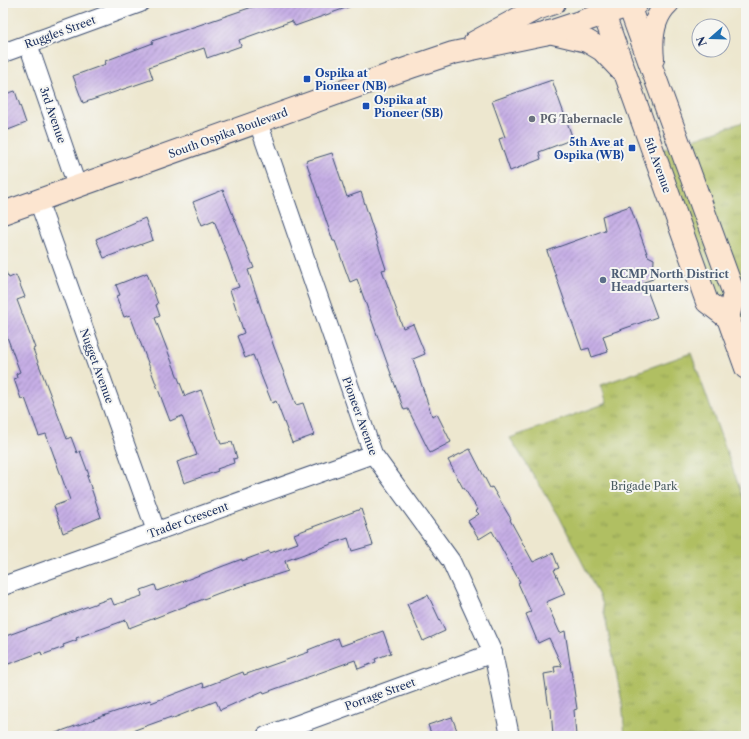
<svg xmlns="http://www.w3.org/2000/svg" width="749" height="739" font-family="'Libre Caslon Text',serif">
	<defs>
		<pattern id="park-tufts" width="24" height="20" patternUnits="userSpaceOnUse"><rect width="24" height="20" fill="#b0bf62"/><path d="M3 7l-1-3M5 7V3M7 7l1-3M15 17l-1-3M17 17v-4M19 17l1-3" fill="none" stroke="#8e9c54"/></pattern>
		<pattern id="building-hatch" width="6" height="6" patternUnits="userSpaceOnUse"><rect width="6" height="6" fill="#c6aee5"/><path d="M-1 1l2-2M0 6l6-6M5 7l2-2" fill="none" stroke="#a08ebd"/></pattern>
	</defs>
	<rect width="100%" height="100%" fill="#f6f6f2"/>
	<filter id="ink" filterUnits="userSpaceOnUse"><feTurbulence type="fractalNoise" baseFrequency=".025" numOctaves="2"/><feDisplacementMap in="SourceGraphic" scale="8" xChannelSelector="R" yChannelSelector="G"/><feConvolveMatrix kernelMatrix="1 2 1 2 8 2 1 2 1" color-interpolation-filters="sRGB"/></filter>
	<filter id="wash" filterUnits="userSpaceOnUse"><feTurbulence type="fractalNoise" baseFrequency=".012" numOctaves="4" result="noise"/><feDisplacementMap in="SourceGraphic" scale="16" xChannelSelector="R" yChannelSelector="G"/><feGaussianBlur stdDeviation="0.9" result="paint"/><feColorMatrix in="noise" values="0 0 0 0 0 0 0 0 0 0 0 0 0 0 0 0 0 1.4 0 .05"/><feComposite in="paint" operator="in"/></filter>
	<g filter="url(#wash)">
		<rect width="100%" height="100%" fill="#ede7cf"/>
		<g fill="url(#park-tufts)" stroke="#667760">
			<polygon points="746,121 746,384 661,150"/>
			<polygon points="691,353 746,506 746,736 625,736 622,702 602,602 559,516 510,438 607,403 601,385"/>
		</g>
		<g id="blocks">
			<g fill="url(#building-hatch)">
				<polygon points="264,3 354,3 354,5 295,26 292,21 239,40 241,46 207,58 204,48 149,67 153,79 83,103 73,76 106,64 105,61 153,43 152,41"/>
				<polygon points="552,80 573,139 539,152 541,159 510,171 499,139 505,137 492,101"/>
				<polygon points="15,91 26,123 3,132 3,95"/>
				<polygon points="332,153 347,197 361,192 386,269 382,270 403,328 413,324 425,354 413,359 432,416 437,414 451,442 430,453 408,409 404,410 357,279 350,282 335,241 333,241 306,161"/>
				<polygon points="223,190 254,268 248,270 274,347 296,405 303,403 314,435 292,443 276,401 272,403 253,355 245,358 237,336 244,333 230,290 239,287 214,220 202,225 193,202"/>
				<polygon points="630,206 648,256 654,259 653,279 644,282 657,317 603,336 608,352 592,357 589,348 582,350 547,251 605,230 602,216"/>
				<polygon points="145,218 153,240 104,258 96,239"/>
				<polygon points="3,267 9,278 16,275 25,297 17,300 35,348 33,349 67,439 71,437 77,453 80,451 89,475 87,476 101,517 63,533 54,506 70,500 46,434 39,436 25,398 21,399 14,379 17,378 16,374 20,372 3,326"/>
				<polygon points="147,273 158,304 156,305 160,316 155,318 185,396 201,390 221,444 232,442 237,458 233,459 234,463 217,469 218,471 184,483 177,462 197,455 182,416 170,421 130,315 124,317 116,296 120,295 116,285"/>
				<polygon points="470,449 490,488 492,487 511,519 510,520 533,562 553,553 559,568 554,570 565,594 546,602 560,633 565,631 577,709 574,710 576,736 553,736 551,709 549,709 544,674 555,672 554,667 562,666 549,638 538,643 526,614 531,612 518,583 520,582 492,531 479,539 468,521 479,514 476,511 478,510 464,488 463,488 448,460"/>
				<polygon points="361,509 373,545 352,551 348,538 285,561 288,571 219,593 129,628 126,620 76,638 77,640 63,645 64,647 42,655 41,652 3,666 3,637 111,598 114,605 142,596 141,590 155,585 157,591 242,559 242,561 269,551 270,553 298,543 294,534"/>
				<polygon points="428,595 445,631 423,641 407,604"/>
				<polygon points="383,631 391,653 375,659 376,662 358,669 355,660 264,693 263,691 220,710 216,701 171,719 171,717 118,736 53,736 53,734 103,716 150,700 151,703 203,683 204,687 243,672 244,675 309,652 308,650 338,638 341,646"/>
				<polygon points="452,717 459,736 432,736 428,725"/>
			</g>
		</g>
	</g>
	<g filter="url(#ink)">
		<use href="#blocks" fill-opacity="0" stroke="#3a4b6f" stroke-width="1"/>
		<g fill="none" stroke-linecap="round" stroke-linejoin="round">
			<defs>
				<g id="street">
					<polyline points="28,44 77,186"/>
					<polyline points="3,53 140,3"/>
					<polyline points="258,122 373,454 451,561 493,653 510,736"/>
					<polyline points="38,200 156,531"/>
					<polyline points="3,586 373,454"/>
					<polyline points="266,736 493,653"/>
				</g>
				<g id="secondary">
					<polyline points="600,3 707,302 728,318 746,368"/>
					<polyline points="628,3 734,294 728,318"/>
					<polyline points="549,32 587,41 602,50 621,70"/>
					<polyline points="475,42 534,10 554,3"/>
					<path d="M653 59C651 40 653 17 668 3"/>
					<polyline points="3,213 411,67 453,53 544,34 637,3"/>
				</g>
			</defs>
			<use href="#street" stroke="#3a4b6f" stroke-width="20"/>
			<use href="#secondary" stroke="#3a4b6f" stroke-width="24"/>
			<use href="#street" stroke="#fff" stroke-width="18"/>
			<use href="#secondary" stroke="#fce5d0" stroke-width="22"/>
		</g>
	</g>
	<g fill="#1a4fb4" stroke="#f6f6f2" stroke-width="1.5">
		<rect x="303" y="75" width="8" height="8" rx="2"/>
		<rect x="362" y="102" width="8" height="8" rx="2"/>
		<rect x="628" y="144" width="8" height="8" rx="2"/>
	</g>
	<circle fill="#6b7280" stroke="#f6f6f2" stroke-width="1.5" cx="532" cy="119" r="4"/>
	<circle fill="#5c6f8a" stroke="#f6f6f2" stroke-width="1.5" cx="603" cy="280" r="4"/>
	<g text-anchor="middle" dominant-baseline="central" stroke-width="4" stroke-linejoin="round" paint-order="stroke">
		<g font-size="11" fill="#1b2f5e" stroke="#f6f6f2">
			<text transform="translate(60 32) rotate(-20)">Ruggles Street</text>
			<text transform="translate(53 115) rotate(71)">3rd Avenue</text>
			<text transform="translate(228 133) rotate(-20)">South Ospika Boulevard</text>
			<text transform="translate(658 165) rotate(70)">5th Avenue</text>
			<text transform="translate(97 366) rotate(70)">Nugget Avenue</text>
			<text transform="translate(360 416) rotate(70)">Pioneer Avenue</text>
			<text transform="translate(188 520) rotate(-20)">Trader Crescent</text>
			<text transform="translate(380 694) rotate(-20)">Portage Street</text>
		</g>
		<g font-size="11" font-weight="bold" fill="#164399" stroke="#f6f6f2" text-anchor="start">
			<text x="315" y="73">Ospika at<tspan x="315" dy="13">Pioneer (NB)</tspan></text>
			<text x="374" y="100">Ospika at<tspan x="374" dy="13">Pioneer (SB)</tspan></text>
			<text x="624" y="142" text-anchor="end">5th Ave at<tspan x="624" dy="13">Ospika (WB)</tspan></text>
		</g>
		<g font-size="11" font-weight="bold" fill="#5b616d" stroke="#f6f6f2" text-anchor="start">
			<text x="540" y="119">PG Tabernacle</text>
		</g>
		<g font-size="11" font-weight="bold" fill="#4e5e75" stroke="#f6f6f2" text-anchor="start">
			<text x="611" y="274">RCMP North District<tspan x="611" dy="13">Headquarters</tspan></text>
		</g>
		<g font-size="11" fill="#485a5f" stroke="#f6f6f2">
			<text x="644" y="486">Brigade Park</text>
		</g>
	</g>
	<rect width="749" height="739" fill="none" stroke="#f6f6f2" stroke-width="16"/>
	<g transform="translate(711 38) rotate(250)"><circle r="19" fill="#f6f6f2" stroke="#9ea6b7"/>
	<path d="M0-3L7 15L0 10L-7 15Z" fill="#1f6fb2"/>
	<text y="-6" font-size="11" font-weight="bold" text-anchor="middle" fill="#1b2f5e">N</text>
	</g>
</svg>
